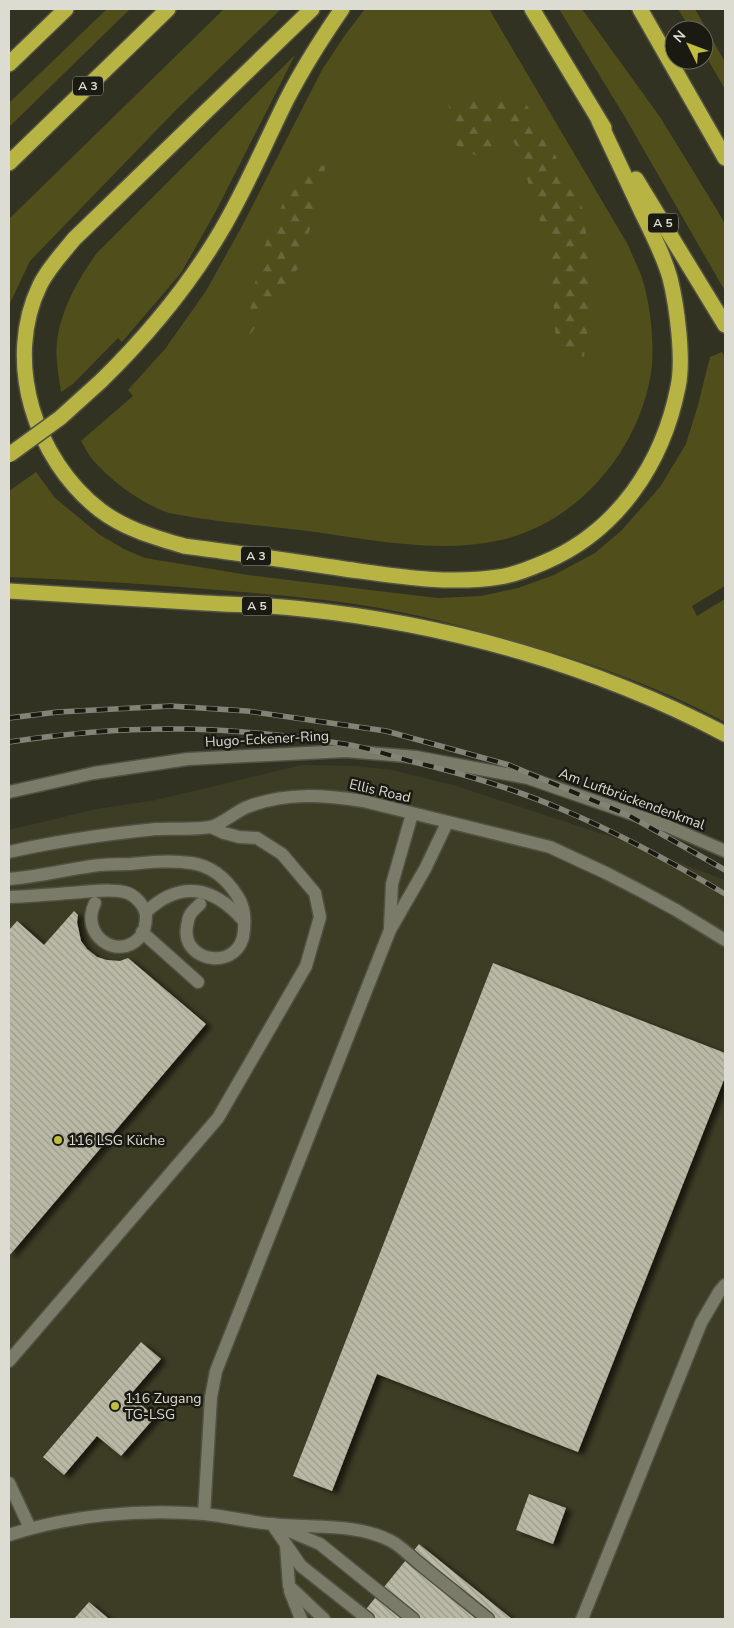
<svg xmlns="http://www.w3.org/2000/svg" width="734" height="1628" font-family="'Nunito Sans',sans-serif">
	<defs>
		<pattern id="forest-firs" width="22" height="20" patternUnits="userSpaceOnUse" patternTransform="scale(1.25)"><rect width="22" height="20" fill="#504f1c"/><path d="M5 1l3.5 6h-7zM16 11l3.5 6h-7z" fill="#69683c"/></pattern>
		<pattern id="building-back-hatch" width="6" height="6" patternUnits="userSpaceOnUse" patternTransform="scale(1.25)"><rect width="6" height="6" fill="#b9b9a6"/><path d="M-1 5l2 2M0 0l6 6M5-1l2 2" fill="none" stroke="#9b9b8c"/></pattern>
		<filter id="shadow"><feDropShadow dx="5.5" dy="3" stdDeviation="2.5" flood-color="#0009"/></filter>
	</defs>
	<rect width="100%" height="100%" fill="#323223"/>
	<polygon fill="#3d3c25" points="302,765 356,766 392,770 453,785 612,837 725,880 725,1619 9,1619 9,830 96,809 156,800"/>
	<g fill="#504f1c">
		<polygon points="107,9 130,9 9,127 9,103"/>
		<polygon points="224,9 281,9 175,111 30,261 9,305 9,219"/>
		<path d="M365 9H489L628 245C632 255 637 265 641 275 650 301 654 338 652 365 643 447 578 525 496 541 433 554 363 538 300 530 265 526 231 523 197 518 188 516 178 515 169 513 142 504 110 480 92 459 88 454 85 447 81 441L133 396 128 390 165 349 206 291 241 228 322 70 345 35Z"/>
		<polygon points="559,9 582,9 660,117 717,210 725,224 725,291 625,117"/>
		<polygon points="678,9 695,9 725,62 725,89 704,53 704,30 691,30"/>
		<path d="M295 55 216 211 181 273 122 342 118 338 73 384 61 392C59 376 55 358 57 342 61 309 78 280 96 254Z"/>
		<path d="M722 352 725 358V586L692 606 697 616 725 599V722C651 683 580 659 499 637 455 624 412 613 367 606 326 599 284 596 243 592 165 585 87 580 9 577V491L36 472 55 498 100 535 124 549 145 558 248 575 378 591 438 598 481 596 518 588 554 575 595 553 621 531 660 487 686 444 698 405 710 357Z"/>
	</g>
	<g fill="url(#forest-firs)">
		<polygon points="447,97 525,102 581,201 594,283 584,357 556,344 551,257 518,149 496,112 489,162 456,145"/>
		<polygon points="326,164 301,264 244,343 260,257 295,175"/>
	</g>
	<g fill="url(#building-back-hatch)" filter="url(#shadow)">
		<polygon points="74,911 78,915 77,922 81,941 87,949 97,957 107,960 120,961 128,958 206,1024 9,1256 9,930 17,921 44,945"/>
		<polygon points="493,963 725,1053 725,1077 578,1452 377,1374 332,1491 293,1476"/>
		<polygon points="141,1342 161,1359 130,1395 155,1417 121,1456 97,1436 64,1475 43,1457"/>
		<polygon points="529,1494 566,1508 553,1544 516,1530"/>
		<polygon points="419,1544 512,1619 358,1619"/>
		<polygon points="89,1602 109,1619 74,1619"/>
	</g>
	<g fill="none" stroke-linecap="round" stroke-linejoin="round">
		<defs>
			<g id="service">
				<path d="M9 852C57 841 107 834 156 829 174 828 192 830 210 827 221 825 235 812 247 807 286 792 323 795 363 801L550 847 606 873 641 891 676 910 725 940"/>
				<path d="M9 879C37 877 64 870 92 866 104 864 117 864 130 864 150 862 170 860 191 863 213 866 227 879 238 897 244 906 245 920 244 930 242 972 180 964 187 926 188 922 188 918 190 915 192 911 197 907 200 904"/>
				<path d="M9 897C33 896 57 894 82 892 95 891 111 889 124 892 134 894 145 905 146 916 146 923 144 932 140 937 118 962 79 935 95 903"/>
				<path d="M146 912C180 880 213 886 243 920"/>
				<polyline points="390,927 392,884 412,814"/>
				<polyline points="142,932 198,982"/>
				<polyline points="9,1361 218,1118 306,966 320,917 315,893 282,854 257,838 239,837 224,833 211,827"/>
				<polyline points="9,1483 30,1528"/>
				<polyline points="204,1514 211,1397 216,1371 390,930 425,869 447,823"/>
				<polyline points="272,1524 301,1566 368,1619"/>
				<polyline points="282,1528 320,1544 413,1619"/>
				<path d="M9 1535C70 1515 139 1509 204 1514 226 1516 249 1522 271 1524 311 1529 354 1522 391 1541 401 1546 411 1557 420 1564 443 1583 466 1601 488 1619"/>
				<polyline points="286,1545 289,1586 324,1619"/>
				<polyline points="290,1591 301,1619"/>
				<polyline points="582,1619 701,1323 719,1292 725,1285"/>
			</g>
			<polyline id="minor" points="9,792 94,773 188,759 346,751 416,757 528,778 667,826 725,851"/>
			<g id="motorway">
				<path d="M312 9 74 239C62 254 49 267 40 285 3 361 35 460 100 510 125 529 154 537 184 546 238 553 291 561 345 569 396 576 448 585 499 577 515 575 531 568 545 562 618 531 663 463 678 387 684 360 677 306 670 278 664 257 654 237 644 217 629 185 614 153 599 121"/>
				<polyline points="532,9 604,128"/>
				<polyline points="640,9 725,158"/>
				<polyline points="9,64 66,9"/>
				<polyline points="9,163 168,9"/>
				<polyline points="636,179 725,325"/>
				<path d="M101 381C147 336 188 287 221 231 246 189 265 143 287 99 303 68 322 38 342 9"/>
				<path d="M9 591C74 595 140 599 205 603 238 605 271 605 303 609 448 624 596 666 725 734"/>
			</g>
		</defs>
		<use href="#service" stroke="#505043" stroke-width="15"/>
		<use href="#minor" stroke="#505043" stroke-width="15"/>
		<use href="#motorway" stroke="#505043" stroke-width="18"/>
		<use href="#service" stroke="#7a7b69" stroke-width="12"/>
		<use href="#minor" stroke="#7a7b69" stroke-width="12"/>
		<use href="#motorway" stroke="#b7b444" stroke-width="15"/>
		<defs>
			<g id="rail">
				<polyline points="9,718 58,712 171,706 247,711 386,731 509,765 628,815 725,870"/>
				<path d="M9 742C67 733 126 728 186 729 238 730 292 736 344 744 366 747 388 755 410 761 461 773 512 788 561 809 618 833 672 862 725 894"/>
			</g>
		</defs>
		<use href="#rail" stroke="#838376" stroke-width="5.5"/>
		<use href="#rail" stroke="#1a1a13" stroke-width="4" stroke-dasharray="11" stroke-linecap="butt"/>
		<defs>
			<polyline id="motorway-bridge" points="9,455 60,418 101,381"/>
		</defs>
		<use href="#motorway-bridge" stroke="#505043" stroke-width="18" stroke-linecap="butt"/>
		<use href="#motorway-bridge" stroke="#b7b444" stroke-width="15"/>
	</g>
	<g fill="#c1bd40" stroke="#1a1a13" stroke-width="2">
		<circle cx="58" cy="1140" r="5"/>
		<circle cx="115" cy="1406" r="5"/>
	</g>
	<g text-anchor="middle" dominant-baseline="central" stroke-width="5" stroke-linejoin="round" paint-order="stroke">
		<g fill="#1a1a13" stroke="#a2a299" stroke-width="1">
			<rect x="73" y="76.5" width="30" height="19" rx="4"/>
			<rect x="648" y="213.5" width="30" height="19" rx="4"/>
			<rect x="241" y="546.5" width="30" height="19" rx="4"/>
			<rect x="242" y="596.5" width="30" height="19" rx="4"/>
		</g>
		<g font-size="12" font-weight="bold" fill="#dcdcd2">
			<text x="88" y="86">A 3</text>
			<text x="663" y="223">A 5</text>
			<text x="256" y="556">A 3</text>
			<text x="257" y="606">A 5</text>
		</g>
		<g font-size="14" fill="#dcdcd2" stroke="#1a1a13">
			<text transform="translate(267 739) rotate(-3)">Hugo-Eckener-Ring</text>
			<text transform="translate(380 791) rotate(13)">Ellis Road</text>
			<text transform="translate(632 799) rotate(20)">Am Luftbrückendenkmal</text>
		</g>
		<g font-size="14" fill="#dcdcd2" stroke="#1a1a13" text-anchor="start">
			<text x="68" y="1140">116 LSG Küche</text>
			<text x="125" y="1398">116 Zugang<tspan x="125" dy="16">TG-LSG</tspan></text>
		</g>
	</g>
	<rect width="734" height="1628" fill="none" stroke="#dcdcd2" stroke-width="20"/>
	<g transform="translate(689 45) rotate(312)"><circle r="24" fill="#1a1a13" stroke="#68685f"/>
	<path d="M0-4L9 19L0 12L-9 19Z" fill="#c1bd40"/>
	<text y="-8" font-size="14" font-weight="bold" text-anchor="middle" fill="#dcdcd2">N</text>
	</g>
</svg>
